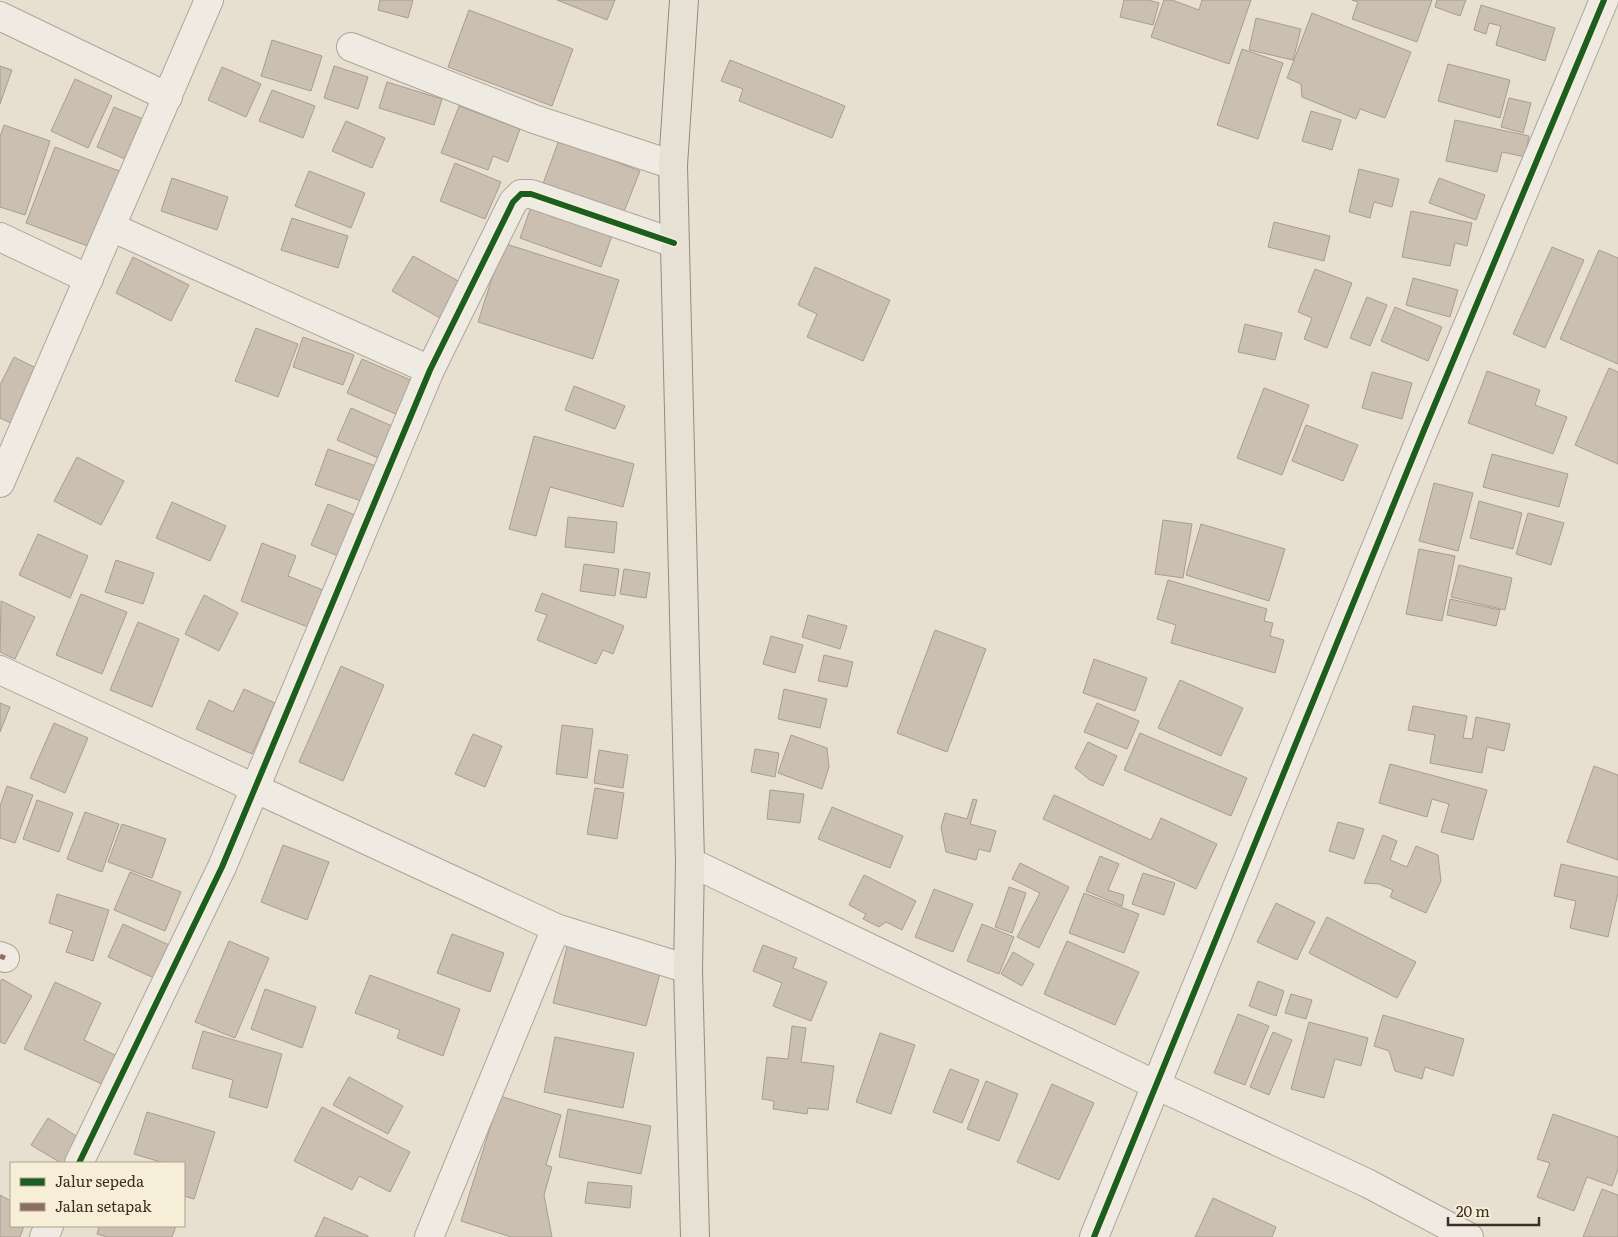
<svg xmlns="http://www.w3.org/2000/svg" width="1618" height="1237" font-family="Literata,serif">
	<rect width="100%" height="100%" fill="#e7e0d1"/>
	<g fill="#cbbfb2" stroke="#a89c90">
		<polygon points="380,0 413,0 408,18 378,10"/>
		<polygon points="557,0 615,0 607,20"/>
		<polygon points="1124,0 1148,0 1159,3 1153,25 1120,17"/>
		<polygon points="1164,0 1172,0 1199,10 1202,0 1251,0 1229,64 1151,37"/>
		<polygon points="1352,0 1432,0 1417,42 1352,19 1358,2"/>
		<polygon points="1437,0 1466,0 1460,16 1435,7"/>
		<polygon points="1481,5 1555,28 1545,61 1496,45 1501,26 1489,23 1486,34 1474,30"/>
		<polygon points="469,10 573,49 552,106 448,67"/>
		<polygon points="1312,13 1411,52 1385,118 1360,109 1356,119 1302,97 1301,84 1287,78"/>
		<polygon points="1256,18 1301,29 1293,60 1249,50"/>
		<polygon points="272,40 322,56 311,91 261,76"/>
		<polygon points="1242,49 1283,63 1258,139 1217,125"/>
		<polygon points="730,60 845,106 832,138 739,101 743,89 721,81"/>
		<polygon points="1448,64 1510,80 1500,118 1438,101"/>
		<polygon points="0,66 12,70 0,104"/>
		<polygon points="334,66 368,77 358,109 324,98"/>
		<polygon points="222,67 261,84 246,117 208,100"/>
		<polygon points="75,79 112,96 88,148 51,131"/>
		<polygon points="387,82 442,99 434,125 379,108"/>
		<polygon points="272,90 315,106 303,138 259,121"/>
		<polygon points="1509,98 1531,103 1523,133 1501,127"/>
		<polygon points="459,106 520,129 508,162 493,156 488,170 441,153"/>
		<polygon points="114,107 148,121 132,162 97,147"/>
		<polygon points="1311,111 1341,120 1332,150 1302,141"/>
		<polygon points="1455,120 1529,136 1525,157 1502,152 1497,172 1446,161"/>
		<polygon points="346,121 385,138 372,168 332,151"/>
		<polygon points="4,125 50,141 25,215 0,207 0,137"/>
		<polygon points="559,140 640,171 621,219 541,189"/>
		<polygon points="55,147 122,172 93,248 26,223"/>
		<polygon points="455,163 501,182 485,219 440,201"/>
		<polygon points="1359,169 1399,179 1392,207 1374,202 1370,218 1349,212"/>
		<polygon points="309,171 365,193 351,228 295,206"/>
		<polygon points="172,178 228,197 217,230 161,211"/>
		<polygon points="1439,178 1485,195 1476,220 1429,203"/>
		<polygon points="532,204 613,233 601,267 520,238"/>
		<polygon points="1411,211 1472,223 1467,246 1455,243 1450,266 1402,257"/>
		<polygon points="292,218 348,236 338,268 281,250"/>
		<polygon points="1274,222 1330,236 1324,261 1268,247"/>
		<polygon points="503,243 619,280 593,359 478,322"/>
		<polygon points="1552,247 1584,260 1545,348 1513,334"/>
		<polygon points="1599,250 1618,258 1618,364 1560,339"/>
		<polygon points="413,256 460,282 440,318 392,291"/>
		<polygon points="133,257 189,285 171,321 116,293"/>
		<polygon points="815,267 890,300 863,361 807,337 817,314 798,305"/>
		<polygon points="1315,269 1352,283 1327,348 1304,339 1312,318 1298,312"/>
		<polygon points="1413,278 1458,290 1450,317 1406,305"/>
		<polygon points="1367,297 1387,305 1370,346 1350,338"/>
		<polygon points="1395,307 1442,327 1428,361 1381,341"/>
		<polygon points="1245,324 1282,333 1275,360 1238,352"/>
		<polygon points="256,328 298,344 278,397 235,381"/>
		<polygon points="303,337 354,355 343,385 293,367"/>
		<polygon points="14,357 44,372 17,426 0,418 0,385"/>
		<polygon points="362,359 413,381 398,415 347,393"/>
		<polygon points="1609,368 1618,372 1618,464 1575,445"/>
		<polygon points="1487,371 1540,390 1535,405 1567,417 1553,454 1468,423"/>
		<polygon points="1372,372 1412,383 1402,419 1362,408"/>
		<polygon points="574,386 625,406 615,429 565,410"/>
		<polygon points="1264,388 1309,405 1282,475 1237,458"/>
		<polygon points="351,408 392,426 378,458 337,440"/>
		<polygon points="1306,425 1358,445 1343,481 1292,461"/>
		<polygon points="534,436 634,464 623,507 550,487 536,536 509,529"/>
		<polygon points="328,449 376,466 364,502 315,485"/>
		<polygon points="1492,454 1568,474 1559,507 1483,487"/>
		<polygon points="77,457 124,481 101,525 54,501"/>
		<polygon points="1434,483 1473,493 1458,551 1419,541"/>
		<polygon points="1479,501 1522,513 1513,549 1470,538"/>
		<polygon points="172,502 226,526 210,561 156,538"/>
		<polygon points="328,504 360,517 343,558 311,545"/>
		<polygon points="1528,513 1564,523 1551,565 1516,554"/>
		<polygon points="568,517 617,522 614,553 565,547"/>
		<polygon points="1163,520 1192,524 1183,578 1155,574"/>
		<polygon points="1201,524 1285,549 1269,601 1186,575"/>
		<polygon points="38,534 88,556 70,598 19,575"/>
		<polygon points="262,543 296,556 288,576 328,592 313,629 241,601"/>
		<polygon points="1419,549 1455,556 1442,621 1406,614"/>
		<polygon points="116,560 154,573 143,604 105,592"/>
		<polygon points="584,564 619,569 615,596 580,591"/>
		<polygon points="1459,565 1512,578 1505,610 1451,597"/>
		<polygon points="624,569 650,573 646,598 620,594"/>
		<polygon points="1168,580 1267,609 1264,621 1273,623 1270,636 1284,640 1275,673 1171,643 1176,625 1157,619"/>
		<polygon points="542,593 624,626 613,654 603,650 596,664 537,640 547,615 535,611"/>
		<polygon points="81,594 127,612 102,674 56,655"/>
		<polygon points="204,595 238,613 219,651 185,634"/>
		<polygon points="1450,599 1500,610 1496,626 1447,615"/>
		<polygon points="1,601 35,617 15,659 0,652"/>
		<polygon points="808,615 847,626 840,649 802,637"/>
		<polygon points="138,622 179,639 152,707 110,690"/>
		<polygon points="935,630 986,649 947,752 897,733"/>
		<polygon points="771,636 803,645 795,673 763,664"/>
		<polygon points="824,655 853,662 847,687 818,681"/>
		<polygon points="1094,659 1147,678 1135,711 1083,693"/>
		<polygon points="341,666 384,685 343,781 299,762"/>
		<polygon points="1180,680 1243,708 1221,756 1158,728"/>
		<polygon points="244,689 275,703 252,754 196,729 209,700 233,712"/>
		<polygon points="784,689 827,699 820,728 778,719"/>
		<polygon points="0,703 10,707 0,732"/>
		<polygon points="1097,703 1139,721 1127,749 1084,732"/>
		<polygon points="1413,706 1467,716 1463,738 1472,739 1476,717 1510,724 1504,751 1487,747 1482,773 1430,763 1435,735 1408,730"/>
		<polygon points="54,723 88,738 65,793 30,778"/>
		<polygon points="562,725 593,729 587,778 556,774"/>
		<polygon points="1140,733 1247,778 1231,816 1124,770"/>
		<polygon points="473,734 502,746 485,787 455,774"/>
		<polygon points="791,735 827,748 829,767 822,789 778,773"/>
		<polygon points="1088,742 1117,756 1103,786 1090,780 1075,768"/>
		<polygon points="755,749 779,753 775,777 751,772"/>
		<polygon points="599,750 628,755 623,788 594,783"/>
		<polygon points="1390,764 1487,790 1473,840 1441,832 1449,804 1432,799 1427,817 1379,803"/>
		<polygon points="1594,766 1618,775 1618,860 1567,842"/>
		<polygon points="7,786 33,795 15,843 0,838 0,806"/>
		<polygon points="595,788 624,793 617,839 587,834"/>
		<polygon points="770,790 804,794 800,823 767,819"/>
		<polygon points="1054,795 1151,840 1161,818 1217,844 1196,889 1043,819"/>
		<polygon points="973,799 977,800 970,824 996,831 990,852 979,849 976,860 946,852 941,828 945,813 967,819"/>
		<polygon points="37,800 73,813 59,852 23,839"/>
		<polygon points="832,807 903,836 890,868 818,839"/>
		<polygon points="85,812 119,824 102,872 67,859"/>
		<polygon points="1338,822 1364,829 1354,859 1329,851"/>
		<polygon points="122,824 166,839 152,878 108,862"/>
		<polygon points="1383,835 1397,841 1390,860 1407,867 1416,846 1438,855 1441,881 1426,913 1390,897 1393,890 1379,884 1364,883"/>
		<polygon points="283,845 329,862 307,920 261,902"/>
		<polygon points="1100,856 1119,864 1108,890 1124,895 1122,906 1086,891"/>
		<polygon points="1020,863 1069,887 1039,948 1017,937 1040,893 1012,879"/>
		<polygon points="1561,864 1618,877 1618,893 1608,937 1570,928 1576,901 1554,896"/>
		<polygon points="130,872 181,892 165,931 114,910"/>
		<polygon points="1143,873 1175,883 1164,915 1132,904"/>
		<polygon points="864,875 916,901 902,930 886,922 879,927 863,919 866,914 849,905"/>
		<polygon points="1009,887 1026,893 1012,933 995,927"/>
		<polygon points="934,889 973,904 953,952 915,937"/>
		<polygon points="1084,893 1139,914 1124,953 1069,933"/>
		<polygon points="57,894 109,910 93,961 66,952 73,931 49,923"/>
		<polygon points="1276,903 1315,922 1297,960 1257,942"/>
		<polygon points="1327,917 1416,962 1397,998 1309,953"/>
		<polygon points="123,924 169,945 154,978 108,957"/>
		<polygon points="982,924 1014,937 999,974 967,961"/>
		<polygon points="452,934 504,953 490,992 437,973"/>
		<polygon points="229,941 269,958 235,1038 195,1022"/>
		<polygon points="1067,941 1139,972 1115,1025 1044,994"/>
		<polygon points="568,943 662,966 646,1026 553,1003"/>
		<polygon points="763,945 797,958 793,968 827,982 811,1021 773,1006 782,983 753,971"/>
		<polygon points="1013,952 1034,964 1022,986 1001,974"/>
		<polygon points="370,975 460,1009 443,1056 397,1038 400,1030 355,1013"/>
		<polygon points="2,979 32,996 5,1044 0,1042 0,982"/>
		<polygon points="1258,981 1284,991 1276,1016 1249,1006"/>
		<polygon points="55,982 101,1003 84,1040 115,1055 102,1084 24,1049"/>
		<polygon points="265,989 316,1007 302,1048 251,1029"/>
		<polygon points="1291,994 1312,1000 1306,1019 1285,1013"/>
		<polygon points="1238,1014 1269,1026 1245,1085 1214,1073"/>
		<polygon points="1383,1015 1464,1039 1453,1076 1425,1067 1422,1079 1395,1071 1389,1051 1374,1046"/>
		<polygon points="1309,1022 1368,1038 1361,1066 1335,1059 1324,1098 1291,1089"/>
		<polygon points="792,1026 806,1028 801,1062 834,1066 828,1110 808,1108 807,1114 773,1109 774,1101 762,1099 767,1057 788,1059"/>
		<polygon points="203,1031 282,1054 267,1108 229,1097 233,1080 192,1068"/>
		<polygon points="1273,1032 1292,1040 1269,1095 1250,1087"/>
		<polygon points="880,1033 915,1045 891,1114 856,1102"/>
		<polygon points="555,1037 634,1053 623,1108 544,1092"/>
		<polygon points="950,1069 979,1080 962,1123 933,1112"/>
		<polygon points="349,1077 403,1106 388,1134 333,1105"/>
		<polygon points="986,1081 1018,1094 999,1141 967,1129"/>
		<polygon points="1052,1084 1094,1103 1059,1180 1017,1162"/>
		<polygon points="500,1096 561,1115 546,1165 552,1167 544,1195 552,1237 511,1237 461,1221"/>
		<polygon points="322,1107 410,1152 390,1192 359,1176 352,1190 294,1161"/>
		<polygon points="568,1109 651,1126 641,1174 559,1157"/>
		<polygon points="147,1112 215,1132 194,1199 184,1196 184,1163 164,1163 134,1154"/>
		<polygon points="1553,1114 1618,1137 1618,1169 1612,1186 1587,1177 1574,1211 1537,1197 1550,1163 1537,1159"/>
		<polygon points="48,1118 81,1139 66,1163 61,1163 31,1145"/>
		<polygon points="588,1182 632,1186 630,1208 585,1203"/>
		<polygon points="1602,1189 1618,1195 1618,1237 1583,1237"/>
		<polygon points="0,1195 11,1201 11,1226 24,1226 20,1237 0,1237"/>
		<polygon points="1213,1198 1276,1227 1272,1237 1195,1237"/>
		<polygon points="324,1217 368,1236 368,1237 315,1237"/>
		<polygon points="99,1226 176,1226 172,1237 107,1237 97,1234"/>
	</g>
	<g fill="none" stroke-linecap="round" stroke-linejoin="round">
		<defs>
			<g id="minor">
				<polyline points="0,16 168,97"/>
				<polyline points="351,47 534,119 673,165"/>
				<polyline points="111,227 430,370"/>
				<polyline points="0,237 89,279"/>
				<polyline points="0,483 209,0"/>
				<polyline points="0,670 556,928 688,969"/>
				<polyline points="690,862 1156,1085 1367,1183 1469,1237"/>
				<polyline points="0,956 5,958"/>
				<polyline points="79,1163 222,867 430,370 513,202 521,194 531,194 674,243"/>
				<polyline points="44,1237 49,1226"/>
				<polyline points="429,1237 556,928"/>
				<polyline points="1094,1237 1422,435 1604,0"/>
			</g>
			<polyline id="primary" points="684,0 673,165 690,862 688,969 695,1237"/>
		</defs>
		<use href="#minor" stroke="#ada599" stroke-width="30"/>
		<use href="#primary" stroke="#928b80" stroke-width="30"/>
		<use href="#minor" stroke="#efebe3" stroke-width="28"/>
		<use href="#primary" stroke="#e6e1d4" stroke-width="28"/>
		<polyline stroke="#8d6e63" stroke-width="5" stroke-dasharray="10 5" stroke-linecap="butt" points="0,956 5,958"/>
		<defs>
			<g id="cycleway">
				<polyline points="79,1163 222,867 430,370 513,202 521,194 531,194 674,243"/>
				<polyline points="1094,1237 1422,435 1604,0"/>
			</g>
		</defs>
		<use href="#cycleway" stroke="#f7eed8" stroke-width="9"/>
		<use href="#cycleway" stroke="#1b5e20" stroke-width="6"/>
	</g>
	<rect x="10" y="1162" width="175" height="65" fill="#f7eed8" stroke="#ada18e"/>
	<rect x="20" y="1178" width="25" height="8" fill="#1b5e20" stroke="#ada18e"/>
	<text x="55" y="1187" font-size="15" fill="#3d2e20">Jalur sepeda</text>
	<rect x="20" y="1203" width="25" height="8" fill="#8d6e63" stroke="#ada18e"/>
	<text x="55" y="1212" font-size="15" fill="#3d2e20">Jalan setapak</text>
	<path d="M1448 1217v8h91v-8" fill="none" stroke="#3d2e20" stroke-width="2.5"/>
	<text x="1456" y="1217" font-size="15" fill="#3d2e20" stroke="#f7eed8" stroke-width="4" paint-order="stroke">20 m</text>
</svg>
